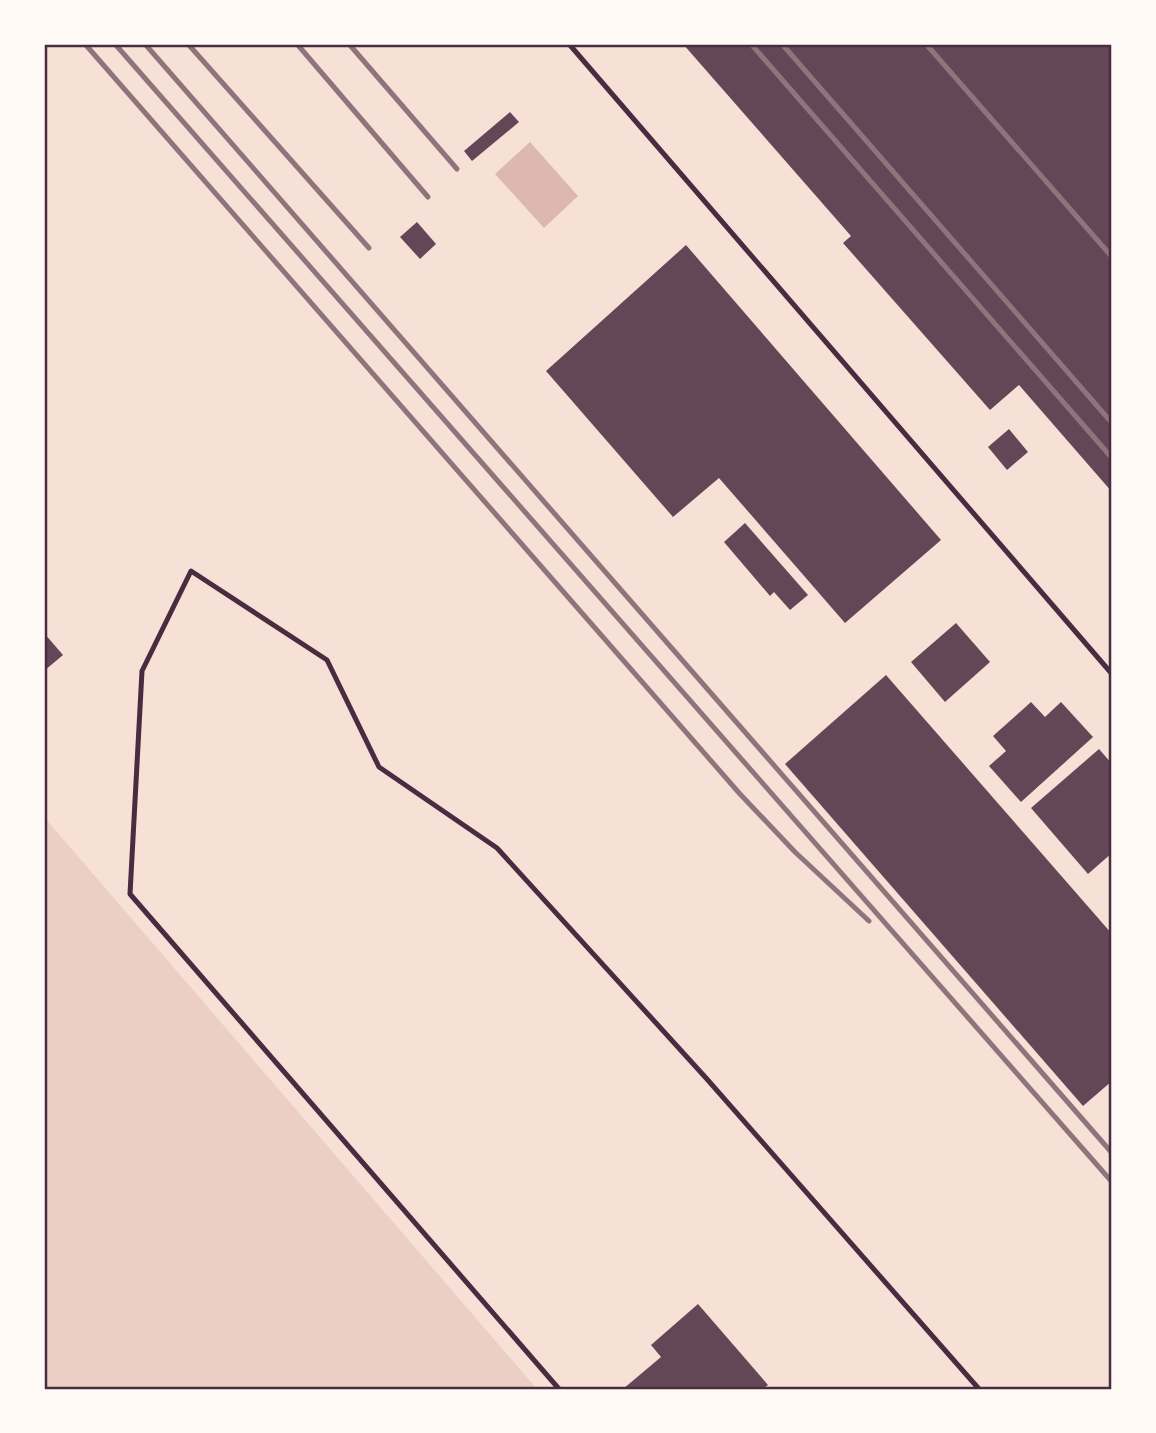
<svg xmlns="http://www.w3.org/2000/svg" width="1156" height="1433" font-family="'DejaVu Sans',sans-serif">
	<rect width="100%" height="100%" fill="#f7e1d7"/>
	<polygon fill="#ebcfc5" points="44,817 537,1389 44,1389"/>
	<polygon fill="#dcb8b0" points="530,142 578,196 544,228 495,174"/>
	<g fill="#644757">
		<polygon points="683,44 1112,44 1112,492 1019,385 990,410 843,243 851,236"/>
		<polygon points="510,112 519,122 472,161 464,151"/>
		<polygon points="417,222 436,244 420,259 400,237"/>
		<polygon points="686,245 941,540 845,623 719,478 673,517 546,371"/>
		<polygon points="1009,429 1028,452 1007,470 988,447"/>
		<polygon points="745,523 808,595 790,610 774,592 770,596 724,542"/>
		<polygon points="956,623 990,662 945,702 911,662"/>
		<polygon points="44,633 63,655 44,671"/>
		<polygon points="886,675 1112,934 1112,1081 1083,1106 785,764"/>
		<polygon points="1031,702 1045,717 1061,702 1093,737 1021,802 989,766 1006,751 993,736"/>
		<polygon points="1099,749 1112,764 1112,853 1088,874 1031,808"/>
		<polygon points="698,1304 768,1385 763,1389 623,1389 661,1357 651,1345"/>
	</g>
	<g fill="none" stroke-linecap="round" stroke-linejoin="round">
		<g stroke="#4a2c40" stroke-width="5">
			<polyline points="569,44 1112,674"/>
			<polyline points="559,1389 130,894 142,671 191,571 327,660 379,767 497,848 706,1078 979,1389"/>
		</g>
		<g stroke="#8f747c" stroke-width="5">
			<polyline points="85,44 740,794 795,852 869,921"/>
			<polyline points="115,44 1112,1182"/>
			<polyline points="145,44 1112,1153"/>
			<polyline points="188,44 369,248"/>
			<polyline points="297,44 428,197"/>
			<polyline points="349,44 457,169"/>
			<polyline points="751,44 1112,458"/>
			<polyline points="782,44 1112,423"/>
			<polyline points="926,44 1112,257"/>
		</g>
	</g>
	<rect width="1156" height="1433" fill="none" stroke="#fffaf5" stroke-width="91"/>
	<rect x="46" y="46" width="1064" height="1342" fill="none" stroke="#4a2c40" stroke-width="2.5"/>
</svg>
